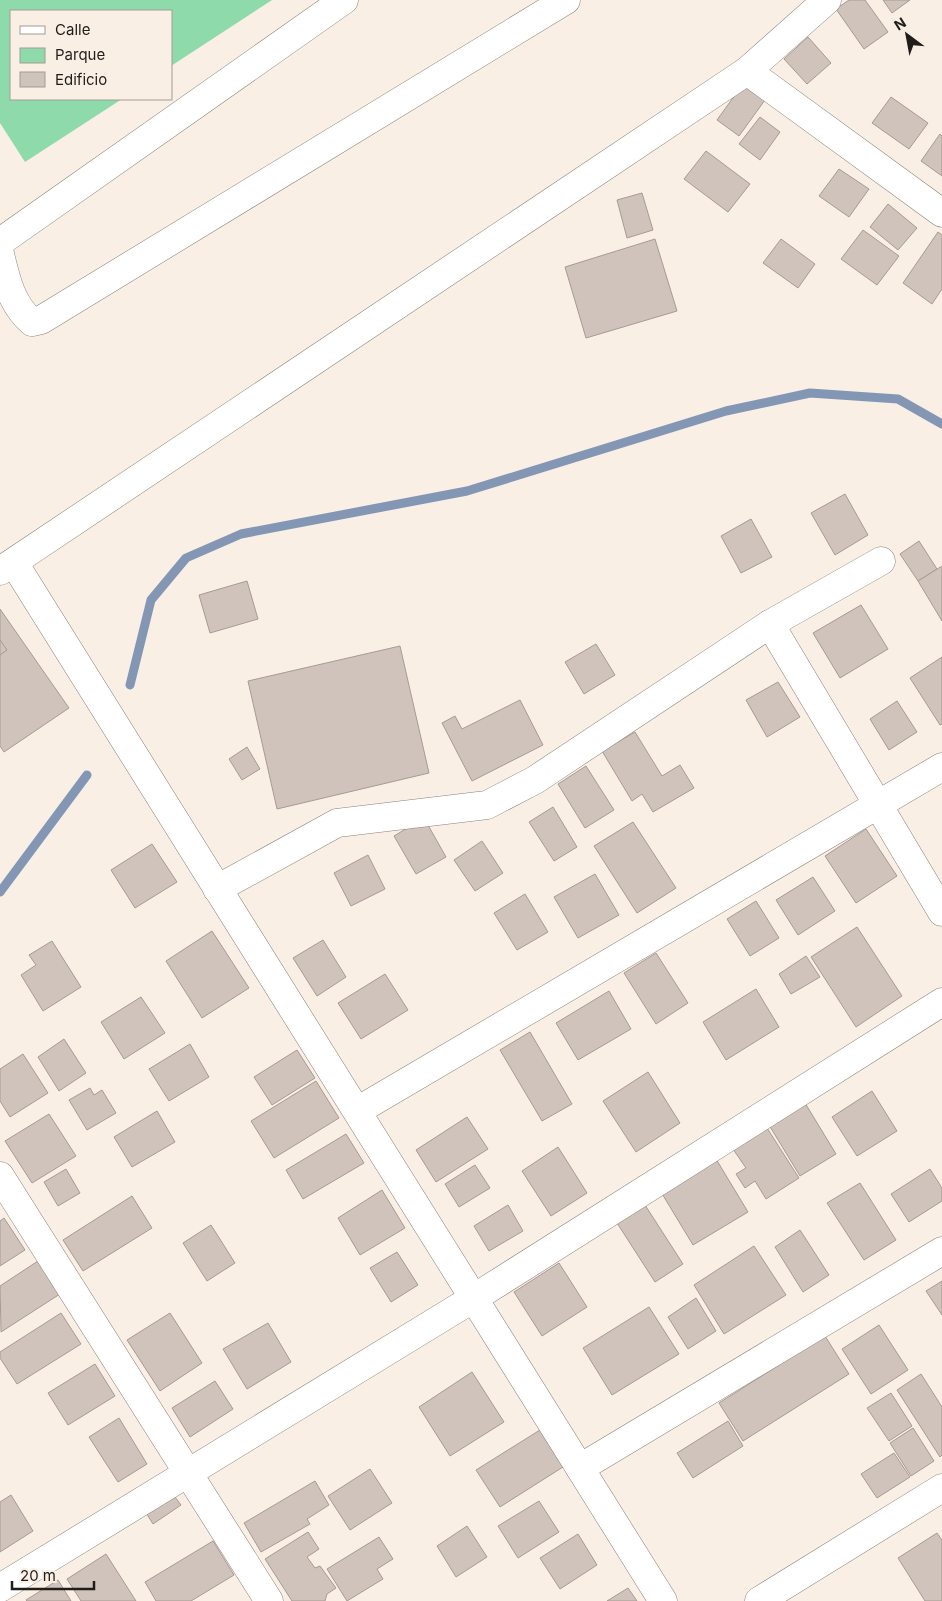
<svg xmlns="http://www.w3.org/2000/svg" width="942" height="1601" font-family="Inter,sans-serif">
	<rect width="100%" height="100%" fill="#f9efe5"/>
	<polygon fill="#8fdaaa" points="0,0 272,0 171,66 171,11 11,11 11,99 122,99 25,162 0,123"/>
	<g fill="none" stroke-linecap="round" stroke-linejoin="round">
		<g stroke="#8397b5" stroke-width="9">
			<polyline points="130,685 151,600 186,558 241,534 467,491 726,411 810,393 898,399 942,424"/>
			<polyline points="0,892 87,775"/>
		</g>
	</g>
	<g fill="#d0c3bc" stroke="#a79a94">
		<polygon points="849,0 865,0 888,32 864,49 836,9"/>
		<polygon points="883,0 910,0 892,13"/>
		<polygon points="808,37 831,63 807,84 784,59"/>
		<polygon points="743,84 765,100 739,136 717,120"/>
		<polygon points="891,97 928,123 909,149 872,123"/>
		<polygon points="760,117 780,132 760,160 739,144"/>
		<polygon points="940,134 942,136 942,176 921,161"/>
		<polygon points="706,151 750,184 728,212 684,179"/>
		<polygon points="839,169 869,189 849,217 819,196"/>
		<polygon points="642,193 653,230 627,238 617,200"/>
		<polygon points="888,204 917,228 898,250 870,227"/>
		<polygon points="863,230 899,256 877,285 841,259"/>
		<polygon points="938,232 942,235 942,289 932,304 903,283"/>
		<polygon points="655,239 677,311 586,338 565,267"/>
		<polygon points="781,239 815,264 798,288 763,263"/>
		<polygon points="845,494 868,535 835,555 811,513"/>
		<polygon points="751,519 772,557 741,573 721,536"/>
		<polygon points="919,541 937,569 918,581 900,554"/>
		<polygon points="942,566 942,621 918,581"/>
		<polygon points="247,581 258,619 210,633 199,595"/>
		<polygon points="861,605 888,649 840,678 813,633"/>
		<polygon points="0,609 69,708 4,752 0,746"/>
		<polygon points="0,640 7,650 0,655"/>
		<polygon points="596,644 615,675 584,694 565,662"/>
		<polygon points="400,646 429,773 277,809 248,681"/>
		<polygon points="942,657 942,724 940,725 910,678"/>
		<polygon points="778,682 800,717 767,737 746,700"/>
		<polygon points="520,700 543,745 472,781 442,723 455,716 462,729"/>
		<polygon points="897,701 917,732 889,750 870,719"/>
		<polygon points="635,732 662,776 680,765 694,788 653,812 642,794 632,801 602,751"/>
		<polygon points="247,747 260,769 242,780 229,759"/>
		<polygon points="586,766 614,810 585,828 558,784"/>
		<polygon points="553,807 577,847 554,861 529,822"/>
		<polygon points="424,818 446,857 416,874 394,836"/>
		<polygon points="633,822 676,888 637,913 594,846"/>
		<polygon points="866,829 897,876 856,903 825,856"/>
		<polygon points="482,841 503,873 475,891 454,860"/>
		<polygon points="152,844 177,882 135,908 111,870"/>
		<polygon points="368,855 385,889 351,906 334,873"/>
		<polygon points="595,874 619,915 578,938 554,897"/>
		<polygon points="813,877 835,911 798,935 776,900"/>
		<polygon points="525,894 548,932 517,950 494,913"/>
		<polygon points="756,901 779,938 750,956 727,919"/>
		<polygon points="857,927 902,996 856,1027 811,957"/>
		<polygon points="212,931 249,988 202,1018 166,961"/>
		<polygon points="323,940 346,977 317,996 293,958"/>
		<polygon points="52,941 81,987 43,1011 21,975 36,965 29,955"/>
		<polygon points="656,953 688,1003 656,1024 624,973"/>
		<polygon points="806,956 820,977 791,994 779,974"/>
		<polygon points="385,974 408,1010 361,1039 338,1003"/>
		<polygon points="756,989 779,1027 726,1060 703,1022"/>
		<polygon points="609,991 631,1029 578,1060 556,1023"/>
		<polygon points="141,997 165,1033 124,1059 101,1022"/>
		<polygon points="530,1032 572,1104 542,1121 500,1050"/>
		<polygon points="64,1039 86,1073 59,1091 38,1057"/>
		<polygon points="190,1044 209,1077 169,1101 149,1069"/>
		<polygon points="297,1050 315,1078 272,1105 254,1077"/>
		<polygon points="23,1054 48,1093 10,1117 0,1101 0,1069"/>
		<polygon points="648,1072 680,1123 636,1152 603,1101"/>
		<polygon points="316,1081 339,1118 274,1158 251,1121"/>
		<polygon points="90,1088 94,1095 102,1090 116,1113 87,1130 69,1100"/>
		<polygon points="872,1091 897,1131 857,1156 832,1117"/>
		<polygon points="805,1103 836,1154 800,1176 769,1125"/>
		<polygon points="157,1111 175,1142 132,1167 114,1137"/>
		<polygon points="49,1114 76,1156 32,1183 5,1141"/>
		<polygon points="467,1117 488,1149 436,1182 416,1150"/>
		<polygon points="767,1128 799,1178 766,1199 755,1181 745,1188 736,1174 746,1168 733,1149"/>
		<polygon points="346,1134 364,1163 303,1199 286,1170"/>
		<polygon points="558,1147 587,1193 551,1216 522,1171"/>
		<polygon points="716,1159 748,1212 693,1245 661,1192"/>
		<polygon points="475,1165 490,1188 459,1207 445,1184"/>
		<polygon points="66,1169 80,1193 58,1206 44,1182"/>
		<polygon points="930,1169 942,1188 942,1201 909,1222 891,1194"/>
		<polygon points="860,1183 896,1240 864,1260 827,1203"/>
		<polygon points="382,1190 405,1228 360,1255 338,1218"/>
		<polygon points="132,1196 152,1228 83,1271 63,1240"/>
		<polygon points="508,1205 523,1231 489,1251 474,1226"/>
		<polygon points="645,1205 683,1264 655,1282 617,1223"/>
		<polygon points="4,1218 25,1250 0,1266 0,1221"/>
		<polygon points="211,1225 235,1263 207,1281 183,1243"/>
		<polygon points="800,1230 829,1275 803,1292 775,1247"/>
		<polygon points="754,1246 786,1295 724,1334 694,1285"/>
		<polygon points="397,1252 418,1285 391,1302 370,1268"/>
		<polygon points="38,1261 60,1294 1,1332 0,1286"/>
		<polygon points="559,1263 587,1307 542,1336 514,1292"/>
		<polygon points="942,1281 942,1315 926,1291"/>
		<polygon points="696,1298 716,1331 688,1349 668,1317"/>
		<polygon points="649,1307 679,1354 612,1395 583,1348"/>
		<polygon points="61,1313 81,1344 17,1384 0,1358 0,1352"/>
		<polygon points="170,1313 202,1363 160,1391 127,1340"/>
		<polygon points="268,1323 291,1362 247,1389 223,1349"/>
		<polygon points="879,1325 908,1370 871,1394 842,1349"/>
		<polygon points="825,1336 849,1374 743,1441 719,1403"/>
		<polygon points="95,1364 115,1396 68,1425 48,1393"/>
		<polygon points="472,1372 504,1422 450,1456 419,1407"/>
		<polygon points="921,1374 942,1407 942,1455 940,1457 897,1390"/>
		<polygon points="215,1381 233,1409 190,1437 172,1408"/>
		<polygon points="891,1393 912,1426 889,1441 867,1408"/>
		<polygon points="119,1418 147,1464 118,1482 89,1437"/>
		<polygon points="728,1421 743,1446 693,1478 677,1453"/>
		<polygon points="913,1428 934,1461 911,1476 890,1443"/>
		<polygon points="540,1430 563,1467 500,1507 476,1470"/>
		<polygon points="894,1453 910,1477 877,1498 861,1474"/>
		<polygon points="370,1469 392,1503 350,1530 328,1496"/>
		<polygon points="315,1481 329,1505 307,1519 310,1524 261,1552 244,1523"/>
		<polygon points="172,1493 181,1505 153,1524 145,1511"/>
		<polygon points="11,1495 33,1531 0,1552 0,1502"/>
		<polygon points="539,1501 559,1532 518,1558 498,1526"/>
		<polygon points="467,1526 487,1557 456,1577 437,1546"/>
		<polygon points="308,1532 319,1549 307,1557 315,1568 320,1566 336,1588 327,1594 325,1601 292,1601 265,1559"/>
		<polygon points="937,1533 942,1540 942,1601 925,1601 898,1558"/>
		<polygon points="578,1534 597,1565 560,1589 540,1558"/>
		<polygon points="379,1537 393,1559 377,1569 383,1579 347,1601 327,1569"/>
		<polygon points="213,1541 234,1575 191,1601 156,1601 145,1582"/>
		<polygon points="106,1554 136,1601 81,1601 67,1579"/>
		<polygon points="58,1580 71,1601 27,1601 26,1600"/>
		<polygon points="628,1588 637,1601 607,1601"/>
	</g>
	<g fill="none" stroke-linecap="round" stroke-linejoin="round">
		<defs>
			<g id="minor">
				<polyline points="747,71 942,213"/>
				<polyline points="0,242 344,0"/>
				<path d="M0 254C6 279 11 304 32 322L41 320 566 0"/>
				<polyline points="14,563 663,1601"/>
				<polyline points="770,624 942,912"/>
				<polyline points="217,889 337,823 487,805 535,780 770,624 881,561"/>
				<polyline points="357,1111 942,767"/>
				<polyline points="0,1176 269,1601"/>
				<polyline points="580,1468 942,1251"/>
				<polyline points="0,1588 474,1298 942,1002"/>
				<polyline points="759,1601 942,1488"/>
			</g>
			<polyline id="tertiary" points="0,571 747,71 827,0"/>
		</defs>
		<use href="#minor" stroke="#8c827a" stroke-width="29"/>
		<use href="#tertiary" stroke="#8c827a" stroke-width="29"/>
		<use href="#minor" stroke="#fff" stroke-width="28"/>
		<use href="#tertiary" stroke="#fff" stroke-width="28"/>
	</g>
	<rect x="10" y="10" width="162" height="90" fill="#f9efe5" stroke="#a39b94"/>
	<rect x="20" y="26" width="25" height="8" fill="#ffffff" stroke="#a39b94"/>
	<text x="55" y="35" font-size="15" fill="#211d1a">Calle</text>
	<rect x="20" y="48" width="25" height="15" fill="#8fdaaa" stroke="#a39b94"/>
	<text x="55" y="60" font-size="15" fill="#211d1a">Parque</text>
	<rect x="20" y="72" width="25" height="15" fill="#d0c3bc" stroke="#a39b94"/>
	<text x="55" y="85" font-size="15" fill="#211d1a">Edificio</text>
	<g transform="translate(907 35) rotate(328)" stroke="#f9efe5" stroke-width="4" paint-order="stroke">
	<path d="M0-4L9 19L0 12L-9 19Z" fill="#211d1a"/>
	<text y="-8" font-size="14" font-weight="bold" text-anchor="middle" fill="#211d1a">N</text>
	</g>
	<path d="M12 1581v8h82v-8" fill="none" stroke="#211d1a" stroke-width="2.5"/>
	<text x="20" y="1581" font-size="15" fill="#211d1a" stroke="#f9efe5" stroke-width="4" paint-order="stroke">20 m</text>
</svg>
